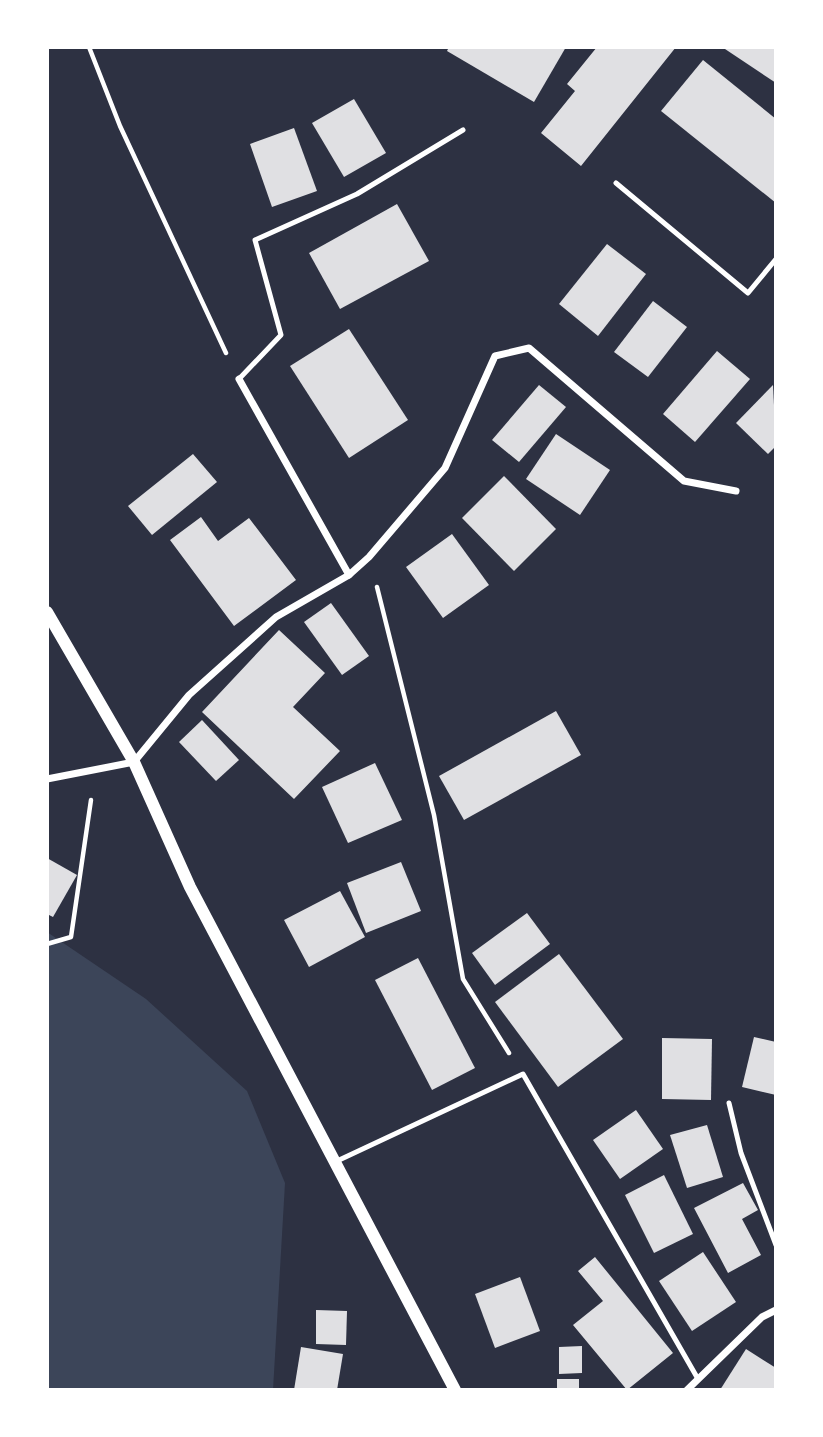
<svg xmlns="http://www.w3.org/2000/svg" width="823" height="1437" font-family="Commissioner,sans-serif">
	<rect width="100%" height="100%" fill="#2d3142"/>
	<polygon fill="#3c4559" points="47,932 146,999 247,1091 285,1183 273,1390 47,1390"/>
	<g fill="#e0e0e3">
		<polygon points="449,47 566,47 534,102 447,51"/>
		<polygon points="597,47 676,47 581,166 541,133 575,91 567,84"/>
		<polygon points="726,47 776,47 776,83 725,49"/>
		<polygon points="703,60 776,119 776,203 661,111"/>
		<polygon points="354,99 386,153 344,177 312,123"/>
		<polygon points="294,128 317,191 272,207 250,144"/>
		<polygon points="397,204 429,261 340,309 309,253"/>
		<polygon points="607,244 646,274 598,336 559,304"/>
		<polygon points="653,301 687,327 648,377 614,352"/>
		<polygon points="349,329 408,420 349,458 290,366"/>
		<polygon points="717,351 750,379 695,442 663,414"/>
		<polygon points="539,385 566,407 519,462 492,440"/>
		<polygon points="773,385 776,446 768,454 736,423"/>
		<polygon points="556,434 610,470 580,515 526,479"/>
		<polygon points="193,454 217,482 152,535 128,506"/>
		<polygon points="504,476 556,529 514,571 462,518"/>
		<polygon points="201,517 218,541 249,518 296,580 234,626 170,540"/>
		<polygon points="452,534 489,585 443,618 406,567"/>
		<polygon points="331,603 369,656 342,675 304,622"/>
		<polygon points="279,630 325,673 293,707 340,751 294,799 202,712"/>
		<polygon points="556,711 581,755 464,820 439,776"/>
		<polygon points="202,720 239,760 216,781 179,742"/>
		<polygon points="375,763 402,820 348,843 322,787"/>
		<polygon points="47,858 77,875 53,917 47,914"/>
		<polygon points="401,862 421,911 366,933 347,883"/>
		<polygon points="340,891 365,937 309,967 284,920"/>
		<polygon points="527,913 550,944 495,985 472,953"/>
		<polygon points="559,954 623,1039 558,1087 495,1002"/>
		<polygon points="418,958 475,1068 432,1090 375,980"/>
		<polygon points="754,1037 776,1042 776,1095 742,1087"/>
		<polygon points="662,1038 712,1039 711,1100 662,1099"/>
		<polygon points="636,1110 663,1149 620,1179 593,1140"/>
		<polygon points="707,1125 723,1177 687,1188 670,1135"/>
		<polygon points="664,1175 693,1234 654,1253 625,1195"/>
		<polygon points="743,1183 758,1210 742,1219 761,1255 728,1273 694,1208"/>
		<polygon points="703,1252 736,1302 692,1331 659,1281"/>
		<polygon points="595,1257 673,1353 627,1390 573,1325 603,1301 578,1271"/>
		<polygon points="520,1277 540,1331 495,1348 475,1294"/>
		<polygon points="316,1310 347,1311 346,1345 316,1344"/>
		<polygon points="582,1346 582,1373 559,1374 559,1347"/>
		<polygon points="301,1347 343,1354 337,1390 294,1390"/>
		<polygon points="746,1349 776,1368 776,1390 720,1390"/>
		<rect x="557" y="1379" width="22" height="11"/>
	</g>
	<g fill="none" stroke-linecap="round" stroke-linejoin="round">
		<g stroke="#fff" stroke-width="4.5">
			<polyline points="89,47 120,126 226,353"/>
			<polyline points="377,587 434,815 463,979 509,1053"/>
			<polyline points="47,944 71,937 91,800"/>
		</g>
		<g stroke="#fff" stroke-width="5">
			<polyline points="616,183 748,293 776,259"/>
			<polyline points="239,379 281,335 255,240 357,194 463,130"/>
			<polyline points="729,1103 741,1153 776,1245"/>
			<polyline points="337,1161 523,1074 698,1379"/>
		</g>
		<g stroke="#fff" stroke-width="7">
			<polyline points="239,379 349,575"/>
			<polyline points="47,779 134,762 189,695 276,617 349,575 369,557 445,468 495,356 529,348 684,481 736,491"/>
			<polyline points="687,1390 762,1317 776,1310"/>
		</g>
		<polyline stroke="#fff" stroke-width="12" points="47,612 134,762 190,887 455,1390"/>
	</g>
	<rect width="823" height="1437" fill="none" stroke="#ffffff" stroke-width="98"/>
</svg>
